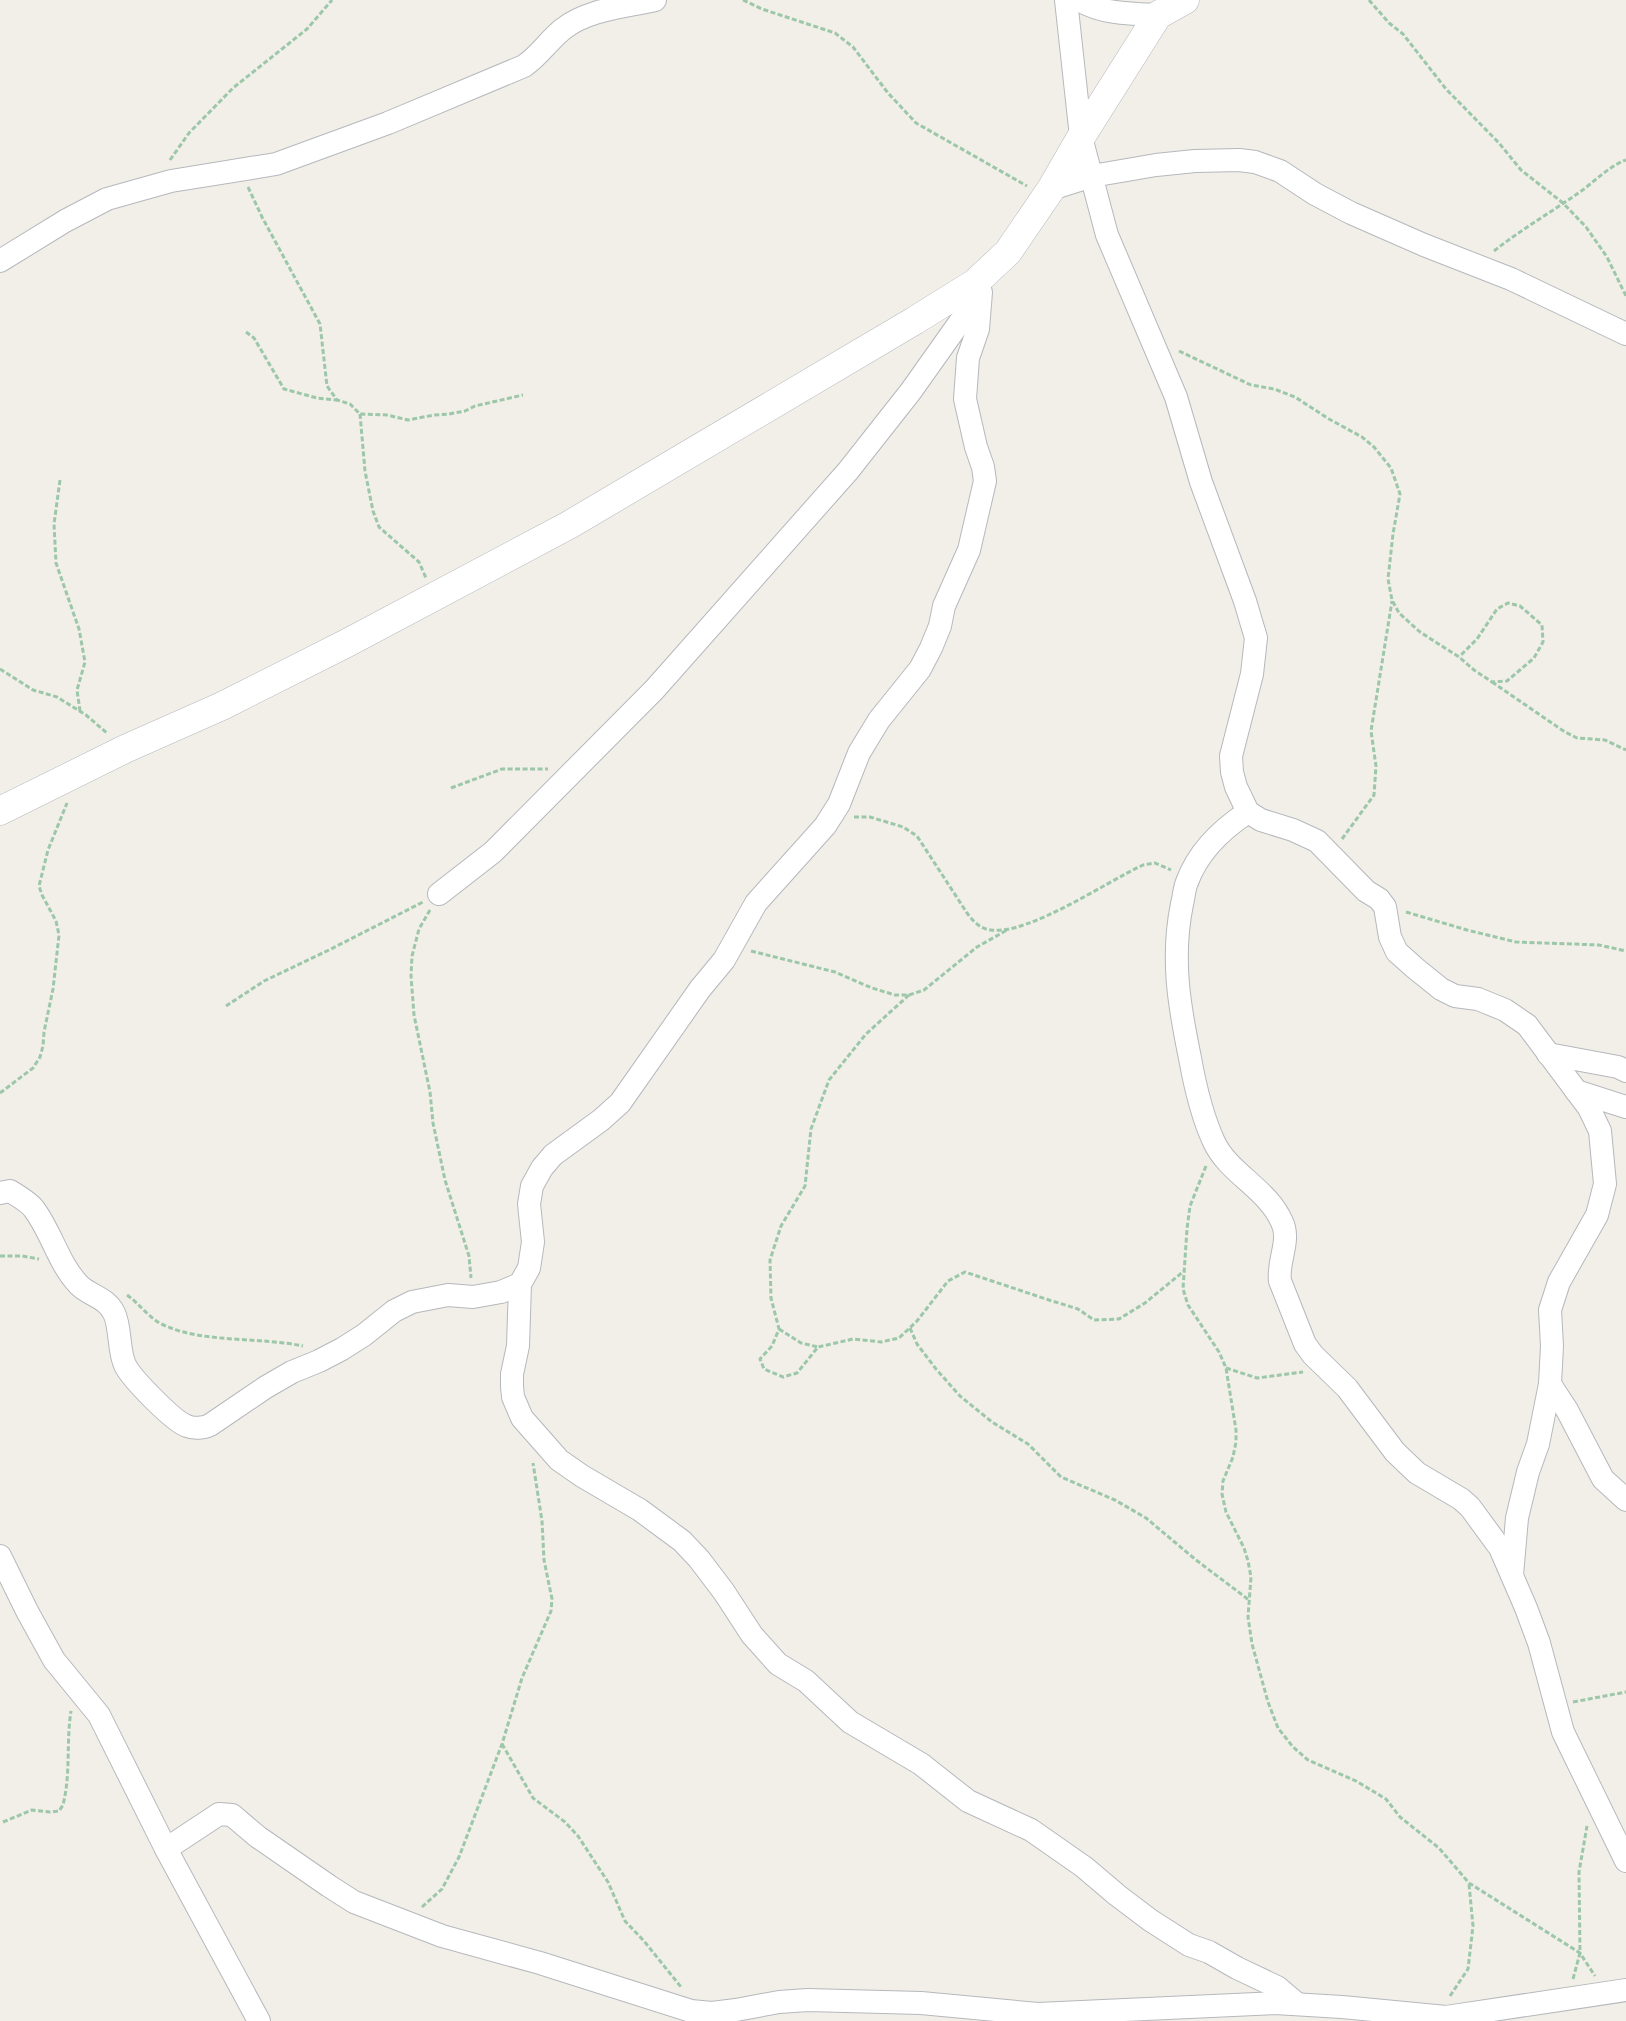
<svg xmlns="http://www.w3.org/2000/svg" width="1626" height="2021" font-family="'Exo 2',sans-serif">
	<rect width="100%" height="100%" fill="#f1efe8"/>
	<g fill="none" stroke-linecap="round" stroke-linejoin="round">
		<defs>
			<g id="minor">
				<polyline points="1066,0 1081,137 1107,235 1176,397 1201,482 1245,601 1256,638 1252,674 1231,756 1232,772 1236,787 1248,812 1261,820 1293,830 1317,841 1366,891 1379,899 1385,907 1390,937 1397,952 1415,968 1441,989 1455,996 1478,999 1505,1010 1527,1025 1589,1108 1600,1131 1605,1184 1597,1215 1559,1282 1550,1310 1552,1346 1550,1384 1538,1444 1528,1472 1517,1518 1512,1575"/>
				<path d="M1079 0C1102 14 1131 14 1158 15"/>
				<polyline points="1051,189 1092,176 1156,165 1195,161 1239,160 1255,162 1280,171 1315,194 1351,213 1424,245 1511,279 1626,334"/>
				<path d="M0 261 65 221 107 199 171 181 276 164 388 123 524 66C539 56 549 40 563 29 588 9 625 7 655 0"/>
				<path d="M1248 812C1222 829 1198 852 1187 882 1184 889 1184 897 1182 904 1171 958 1179 1005 1190 1058 1195 1086 1202 1116 1214 1142 1229 1174 1267 1188 1282 1222 1291 1241 1277 1261 1280 1281L1305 1344 1313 1355 1347 1388 1395 1452 1417 1473 1461 1499 1470 1507 1500 1548 1526 1608 1539 1643 1563 1732 1626 1861"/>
				<polyline points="439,894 493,852 654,690 848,471 911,391 979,295"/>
				<polyline points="1548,1054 1618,1067 1626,1071"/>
				<polyline points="1576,1091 1626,1107"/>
				<path d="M0 1193 10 1191C18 1196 29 1202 34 1209 52 1233 58 1263 79 1285 90 1296 106 1297 114 1313 121 1327 118 1350 125 1365 131 1378 174 1422 187 1426 194 1429 204 1428 210 1425L266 1387 292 1372 319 1361 342 1349 364 1335 394 1311 412 1302 448 1295 473 1297 501 1292 520 1284 529 1268 533 1242 529 1204 532 1186 542 1168 553 1155 601 1120 620 1103 700 989 724 960 756 903 825 826 839 804 859 753 879 720 920 669 931 648 940 626 944 606 969 550 985 481 983 467 976 447 965 399 968 358 978 329 981 292"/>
				<polyline points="520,1284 518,1346 512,1374 512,1386 513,1397 522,1418 559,1460 582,1476 640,1510 682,1541 699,1559 724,1592 752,1635 778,1664 806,1681 850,1722 921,1764 968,1801 1031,1830 1084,1867 1117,1895 1150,1920 1189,1945 1209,1952 1237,1968 1277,1987 1297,2004"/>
				<polyline points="1550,1384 1567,1410 1603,1479 1626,1500"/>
				<polyline points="0,1556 27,1611 54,1660 99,1715 166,1849 259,2021"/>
				<polyline points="166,1849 219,1814 232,1815 258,1837 329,1886 354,1902 442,1936 540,1963 691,2011 712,2013 736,2010 779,2002 808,2000 921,2003 1038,2014 1275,2003 1342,2007 1446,2017 1626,1990"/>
			</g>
			<polyline id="tertiary" points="0,811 125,749 222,706 347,643 569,525 914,321 975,283 1008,252 1051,189 1081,137 1158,15 1185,0"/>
		</defs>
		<use href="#minor" stroke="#b5b8bc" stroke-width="24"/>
		<use href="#tertiary" stroke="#b5b8bc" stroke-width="29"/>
		<g stroke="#9cc7a9" stroke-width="3" stroke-dasharray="5 2.5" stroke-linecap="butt">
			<polyline points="743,0 762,9 835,33 853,47 888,93 916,123 1027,186"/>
			<polyline points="1369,0 1389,23 1403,34 1446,89 1499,143 1521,170 1563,203 1586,227 1607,257 1626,296"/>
			<polyline points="170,160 189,133 233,88 307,29 332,0"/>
			<polyline points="248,187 262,217 320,324 327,386 337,400 350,404 360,414 387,415 408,420 434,415 449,414 465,411 475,406 523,395"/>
			<path d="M1494 251C1523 228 1555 210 1584 189 1598 178 1610 166 1626 160"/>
			<polyline points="246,332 254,338 284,389 317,398 337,400"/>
			<polyline points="1179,351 1251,385 1274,389 1295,397 1329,419 1362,437 1374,447 1391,468 1400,494 1393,534 1388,579 1392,600 1399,613 1420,632 1459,657 1474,670 1492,682 1507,681 1534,658 1543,642 1542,625 1520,606 1508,603 1497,609 1477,639 1459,657"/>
			<polyline points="360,414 365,471 373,511 379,527 419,562 426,578"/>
			<polyline points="60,480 54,524 56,563 79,629 85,662 77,690 80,711"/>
			<polyline points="0,669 33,690 57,697 86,715 108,734"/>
			<polyline points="1492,682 1565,732 1577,738 1605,740 1626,750"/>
			<polyline points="451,788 502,769 548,769"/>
			<path d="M854 817H870L903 827 917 836 967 913C973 921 980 929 991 930 1029 935 1106 882 1143 865L1155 863 1171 870"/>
			<polyline points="1342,839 1374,795 1376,766 1371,731 1392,601"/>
			<polyline points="430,910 419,929 412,956 411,976 414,1015 430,1092 433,1123 445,1180 469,1256 471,1278"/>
			<polyline points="1406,912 1467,930 1516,942 1599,945 1626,951"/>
			<polyline points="751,951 835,972 872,988 895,995 909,995 924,990 977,947 1007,930"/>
			<polyline points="909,995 866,1034 829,1080 811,1129 805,1186 781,1226 770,1260 771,1298 779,1329 772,1346 760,1359 764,1369 783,1377 797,1373 818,1347 853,1339 881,1342 899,1338 917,1321 948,1281 965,1272 1049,1300 1078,1309 1094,1320 1119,1319 1145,1303 1184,1271"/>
			<polyline points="226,1006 264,981 329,950 423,902"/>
			<polyline points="0,1093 33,1068 40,1057 43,1046 44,1032 53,989 59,935 56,921 42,895 39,886 48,850 67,803"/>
			<polyline points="1206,1166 1190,1206 1187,1229 1183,1289 1188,1305 1219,1352 1226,1368 1236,1430 1236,1442 1233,1457 1223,1481 1222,1494 1226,1512 1244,1548 1248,1561 1251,1577 1248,1617 1252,1644 1268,1702 1278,1728 1293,1747 1308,1760 1356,1781 1386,1799 1400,1817 1439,1848 1469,1883 1580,1953 1595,1976"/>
			<polyline points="0,1256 22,1256 39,1259"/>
			<path d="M127 1295C141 1305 150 1320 166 1326 204 1343 261 1337 303 1346"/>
			<polyline points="910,1328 917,1344 936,1369 960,1396 992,1422 1028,1444 1061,1477 1115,1500 1146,1518 1196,1560 1249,1600"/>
			<polyline points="779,1329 801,1343 818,1347"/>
			<polyline points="1226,1368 1257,1378 1303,1372"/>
			<polyline points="1573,1702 1626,1692"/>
			<polyline points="502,1744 533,1798 565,1822 578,1836 608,1882 625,1921 644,1941 681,1987"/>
			<path d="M3 1822 32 1810 50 1812 59 1811 63 1805C71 1773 66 1743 71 1711"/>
			<polyline points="422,1907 442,1889 459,1857 502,1744 522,1678 551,1611 552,1599 544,1560 542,1521 533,1463"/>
			<polyline points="1573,1979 1580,1953 1579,1872 1587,1826"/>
			<polyline points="1450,1996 1468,1969 1473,1926 1469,1884"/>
		</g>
		<use href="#minor" stroke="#fff" stroke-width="22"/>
		<use href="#tertiary" stroke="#fff" stroke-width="28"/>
	</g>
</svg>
